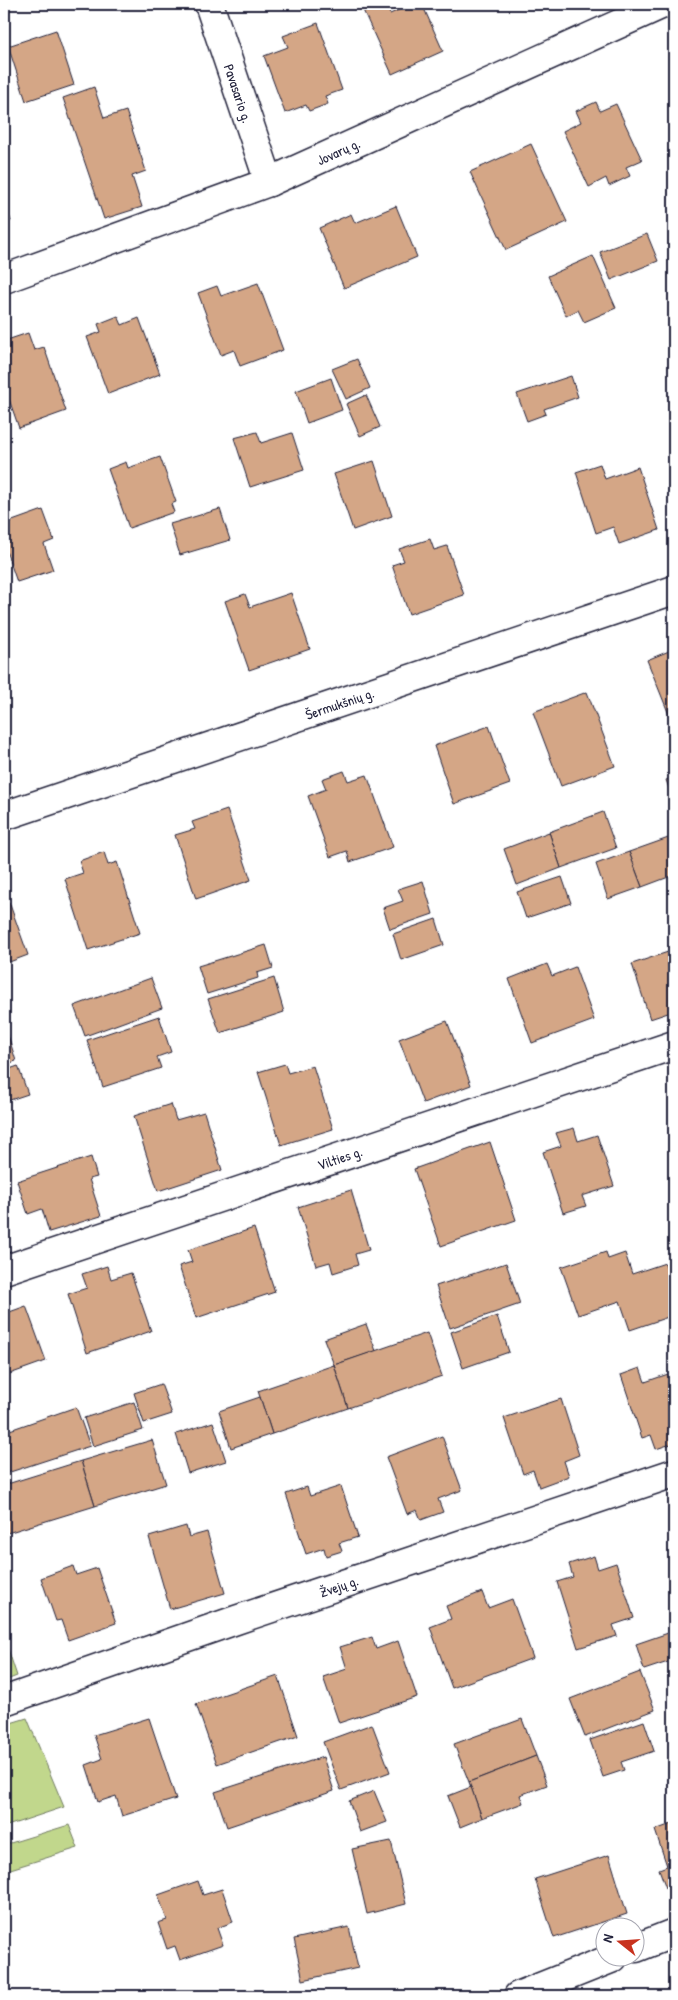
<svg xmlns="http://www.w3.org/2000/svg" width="678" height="2000" font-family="'Patrick Hand',sans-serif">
	<rect width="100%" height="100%" fill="#fff"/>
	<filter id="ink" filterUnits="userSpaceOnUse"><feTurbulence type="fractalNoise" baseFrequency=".02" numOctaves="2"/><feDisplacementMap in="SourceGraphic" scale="10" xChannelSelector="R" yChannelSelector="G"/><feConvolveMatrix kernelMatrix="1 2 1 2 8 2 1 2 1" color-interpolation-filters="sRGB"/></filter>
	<g filter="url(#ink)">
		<g fill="#c1d78c" stroke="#727c64">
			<polygon points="4,1637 17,1676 4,1681"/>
			<polygon points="27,1718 64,1807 4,1827 4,1725"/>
			<polygon points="69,1825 78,1848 4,1871 4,1845"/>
		</g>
		<g fill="#d4a686" stroke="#22223b">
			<polygon points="377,4 385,4 390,14 412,4 422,4 443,51 392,74 363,10"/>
			<polygon points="318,23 342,90 325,96 328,104 309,111 306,105 285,113 264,56 288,47 283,36"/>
			<polygon points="56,30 74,85 26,101 8,46"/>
			<polygon points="94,87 104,118 126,111 146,171 132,176 142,207 104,219 63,98"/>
			<polygon points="596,102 600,111 616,104 642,160 626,167 630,176 609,186 606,178 589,187 563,131 581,122 576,111"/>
			<polygon points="531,144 567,222 506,250 470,172"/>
			<polygon points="4,200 11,221 4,223"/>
			<polygon points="396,206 417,257 344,288 319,228 351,214 355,223"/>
			<polygon points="647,234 658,261 611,280 600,252"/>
			<polygon points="593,256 616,308 584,322 578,310 566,316 548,276"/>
			<polygon points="258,283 283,350 240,366 234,350 221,355 198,293 217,286 221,296"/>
			<polygon points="118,316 122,325 139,318 160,374 108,394 87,337 101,332 98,324"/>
			<polygon points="28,333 34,350 44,347 66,411 19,428 4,385 4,341"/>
			<polygon points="357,359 370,388 346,399 332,369"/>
			<polygon points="571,376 578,397 544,409 546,414 527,421 517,394"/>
			<polygon points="331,378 342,410 307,423 296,391"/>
			<polygon points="366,395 380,427 360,436 346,404"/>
			<polygon points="257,432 261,443 292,433 304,470 250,487 234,438"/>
			<polygon points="160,457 176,502 171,504 174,512 129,528 108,469 126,462 128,468"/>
			<polygon points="374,461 392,516 353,530 334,474"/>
			<polygon points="600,464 605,479 638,467 659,530 619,544 613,527 596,533 576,472"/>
			<polygon points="220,509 230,540 180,555 170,524"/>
			<polygon points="43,510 54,540 44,544 53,570 17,582 4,545 4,524"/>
			<polygon points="430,539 434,550 447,546 464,595 409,614 392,565 404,561 399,549"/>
			<polygon points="291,593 310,649 249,670 225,601 245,594 250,607"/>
			<polygon points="674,649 674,721 672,722 647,660"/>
			<polygon points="587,692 615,766 561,786 533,712"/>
			<polygon points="489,726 510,784 454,804 434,746"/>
			<polygon points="344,771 348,781 367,775 393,847 350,862 347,851 330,857 308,796 326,789 322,779"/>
			<polygon points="674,777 674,802 666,780"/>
			<polygon points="227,810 251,880 196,899 175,835 195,829 192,822"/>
			<polygon points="603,812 616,848 561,868 549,832"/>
			<polygon points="549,832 561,868 517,885 504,849"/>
			<polygon points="674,836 674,875 642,887 629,852"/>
			<polygon points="104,852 108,865 117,862 140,933 88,950 65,879 83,873 79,861"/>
			<polygon points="629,852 642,887 608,899 596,864"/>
			<polygon points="562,877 571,903 526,918 517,892"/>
			<polygon points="423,881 433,914 390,929 383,908 403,901 398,889"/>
			<polygon points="9,902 28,955 4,964 4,904"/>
			<polygon points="436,919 444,945 401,960 393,934"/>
			<polygon points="266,945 273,968 257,973 258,978 207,994 198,966"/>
			<polygon points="674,950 674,1011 650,1019 632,964"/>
			<polygon points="547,964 552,976 575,967 594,1020 532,1043 509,979"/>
			<polygon points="151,978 162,1008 85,1036 74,1006"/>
			<polygon points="274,978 284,1012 220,1033 208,999"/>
			<polygon points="159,1016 171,1052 157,1057 161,1068 103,1087 87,1040"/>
			<polygon points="447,1021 471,1085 423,1103 399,1039"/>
			<polygon points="8,1035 16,1061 4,1065 4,1037"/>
			<polygon points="285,1064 288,1073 313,1066 333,1129 281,1145 258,1072"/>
			<polygon points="18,1066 28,1094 4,1102 4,1071"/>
			<polygon points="171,1104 176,1120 204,1112 222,1170 158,1191 134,1116"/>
			<polygon points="574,1128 578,1141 597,1135 614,1186 582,1196 586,1206 563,1213 543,1152 561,1146 556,1133"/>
			<polygon points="490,1142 516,1220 441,1246 414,1169"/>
			<polygon points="91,1157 97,1177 89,1179 101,1216 49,1232 42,1209 28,1214 17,1181"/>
			<polygon points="351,1190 369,1250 355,1254 358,1265 333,1273 330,1262 316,1266 298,1207"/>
			<polygon points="254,1228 275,1292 196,1318 179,1266 192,1262 188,1250"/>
			<polygon points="606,1252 608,1259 625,1253 632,1274 665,1263 674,1292 674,1315 630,1330 620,1301 578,1315 561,1267"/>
			<polygon points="506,1263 520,1304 450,1328 436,1286"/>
			<polygon points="107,1266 111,1279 131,1273 151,1331 87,1353 68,1294 87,1288 82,1274"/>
			<polygon points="26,1306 46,1361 4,1376 4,1314"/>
			<polygon points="497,1316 509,1352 463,1368 451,1332"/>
			<polygon points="366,1324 376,1351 334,1365 324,1339"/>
			<polygon points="427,1333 442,1376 348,1408 334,1365"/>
			<polygon points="334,1365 348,1408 272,1434 258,1391"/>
			<polygon points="640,1368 645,1382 674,1372 674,1443 656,1449 651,1435 642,1438 621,1375"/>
			<polygon points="161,1384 172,1414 144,1423 134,1393"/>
			<polygon points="260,1397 272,1434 231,1448 219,1411"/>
			<polygon points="561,1399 579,1455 564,1461 569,1476 539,1487 533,1470 523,1474 504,1418"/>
			<polygon points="134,1402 143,1430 93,1446 84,1418"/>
			<polygon points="76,1407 90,1446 4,1474 4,1432"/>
			<polygon points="213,1422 226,1461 188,1473 176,1434"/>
			<polygon points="442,1436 462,1490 438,1499 443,1512 421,1520 417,1510 407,1514 386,1457"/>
			<polygon points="152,1440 166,1484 95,1506 81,1461"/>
			<polygon points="81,1461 95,1506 4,1534 4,1485"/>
			<polygon points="341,1486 358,1537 339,1543 342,1551 326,1556 324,1548 306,1554 286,1494 307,1487 310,1496"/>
			<polygon points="186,1526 189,1537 207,1532 225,1593 170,1609 149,1537"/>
			<polygon points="594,1556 598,1569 616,1563 634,1618 613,1625 617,1636 578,1648 557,1582 573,1577 569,1564"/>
			<polygon points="73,1566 76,1575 97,1568 116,1623 68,1640 61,1620 56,1621 41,1578"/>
			<polygon points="482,1592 488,1608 512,1599 533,1658 452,1688 430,1627 451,1619 446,1606"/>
			<polygon points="674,1631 674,1660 644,1670 636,1644"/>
			<polygon points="372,1637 376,1649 398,1641 417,1697 339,1723 323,1677 347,1669 340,1647"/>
			<polygon points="640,1672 655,1710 585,1737 570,1699"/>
			<polygon points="278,1676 298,1736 217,1764 196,1704"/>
			<polygon points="149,1718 176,1799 122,1816 116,1796 98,1802 86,1765 102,1759 94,1735"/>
			<polygon points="522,1719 536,1756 469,1782 454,1744"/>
			<polygon points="644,1721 654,1751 621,1762 624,1770 603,1777 590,1740"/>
			<polygon points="372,1724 390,1772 341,1790 323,1742"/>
			<polygon points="536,1756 547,1785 520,1795 523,1803 482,1818 469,1782"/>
			<polygon points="323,1757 334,1791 227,1827 215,1792"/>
			<polygon points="471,1787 482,1818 460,1827 448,1796"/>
			<polygon points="374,1791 387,1822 360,1832 349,1801"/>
			<polygon points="674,1823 674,1898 670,1899 659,1869 667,1866 655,1830"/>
			<polygon points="391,1841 406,1904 367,1914 352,1849"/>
			<polygon points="609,1855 627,1914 554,1938 535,1879"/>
			<polygon points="198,1881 203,1895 222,1889 233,1922 217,1928 223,1945 180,1960 175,1946 167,1949 158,1923 167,1920 158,1895"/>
			<polygon points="349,1927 358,1968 303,1980 294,1939"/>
		</g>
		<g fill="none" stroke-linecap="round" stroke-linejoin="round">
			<defs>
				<g id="minor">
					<path id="s1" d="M209 4 269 182"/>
					<path id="s2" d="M4 279 269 182 663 4"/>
					<path id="s3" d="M4 816 674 590"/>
					<path id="s4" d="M4 1270 674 1045"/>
					<path id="s5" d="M4 1701 236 1620 674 1473"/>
					<polyline points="636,1948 674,1933"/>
					<polyline points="518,1996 613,1958"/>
				</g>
			</defs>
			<use href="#minor" stroke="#22223b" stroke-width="31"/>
			<use href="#minor" stroke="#fff" stroke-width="28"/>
		</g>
	</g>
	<g text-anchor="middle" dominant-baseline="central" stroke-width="4.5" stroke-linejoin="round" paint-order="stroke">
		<g font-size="14" fill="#22223b" stroke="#fff">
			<text stroke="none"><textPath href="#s1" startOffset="94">Pavasario g.</textPath></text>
			<text stroke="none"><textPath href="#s2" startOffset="358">Jovarų g.</textPath></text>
			<text stroke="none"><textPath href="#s3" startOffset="354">Šermukšnių g.</textPath></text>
			<text stroke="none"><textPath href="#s4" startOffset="354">Vilties g.</textPath></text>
			<text stroke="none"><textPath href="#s5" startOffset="354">Žvejų g.</textPath></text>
		</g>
	</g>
	<rect width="678" height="2000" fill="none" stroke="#fff" stroke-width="20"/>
	<rect x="10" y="10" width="658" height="1980" fill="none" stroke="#22223b" stroke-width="2" filter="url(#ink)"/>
	<g transform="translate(620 1942) rotate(287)"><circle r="24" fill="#ffffff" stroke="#a7a7b1"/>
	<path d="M0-4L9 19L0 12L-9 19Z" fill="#c8321e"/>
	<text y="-8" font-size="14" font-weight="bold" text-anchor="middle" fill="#22223b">N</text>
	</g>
</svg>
